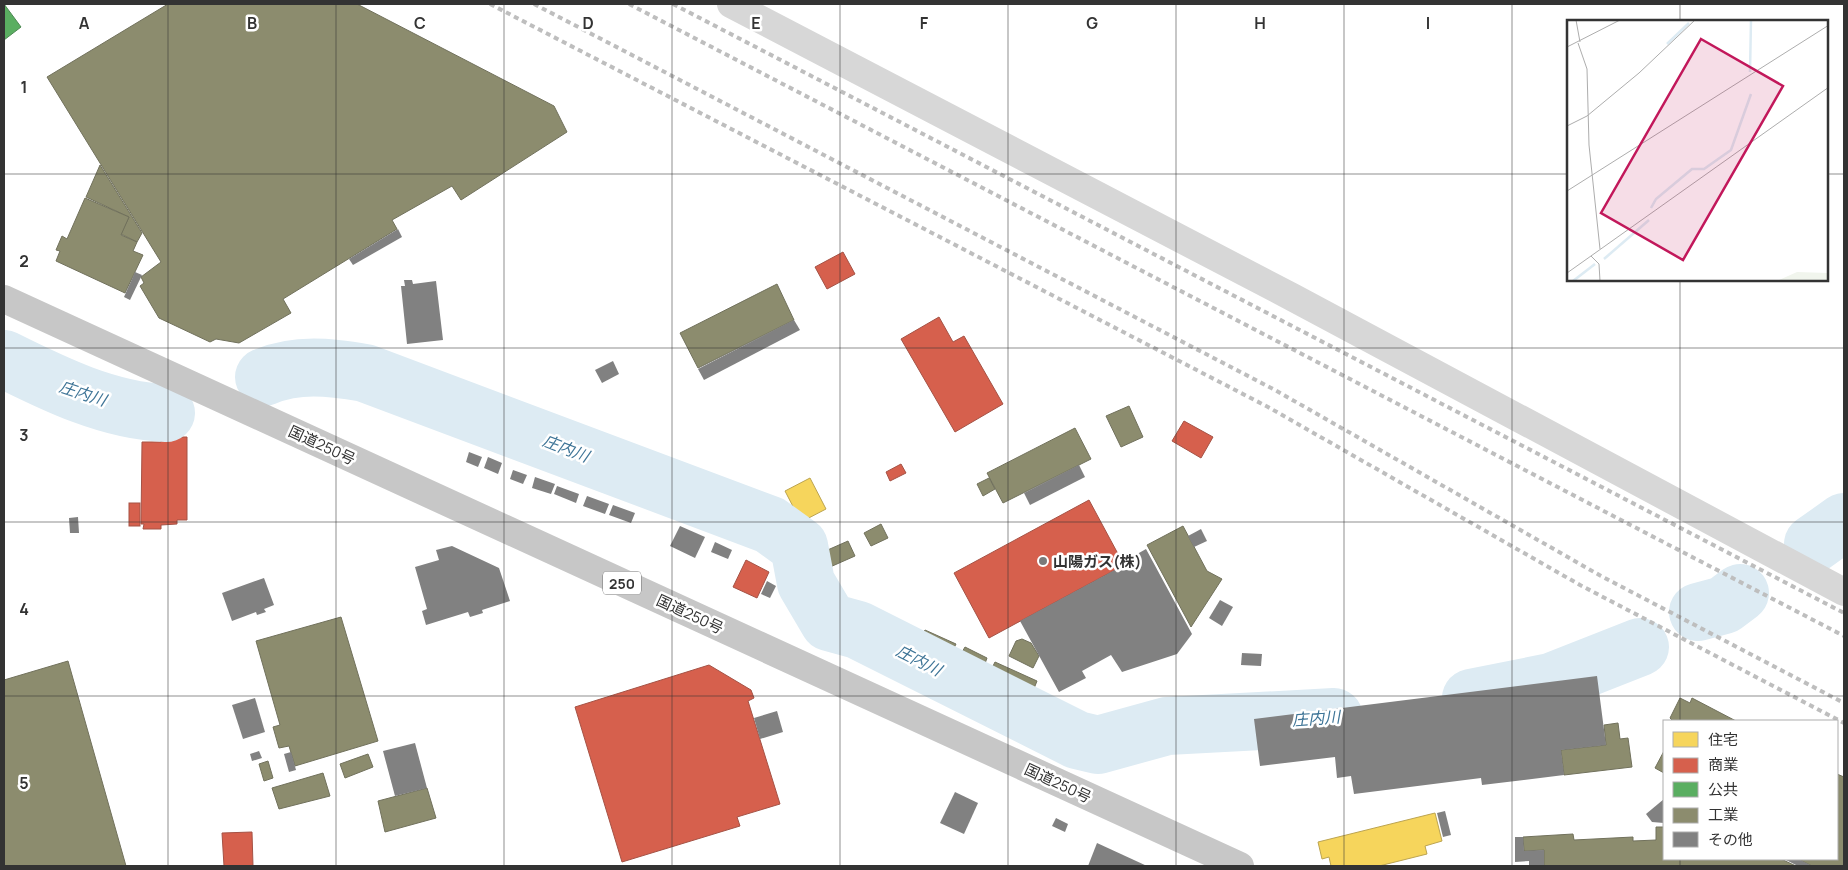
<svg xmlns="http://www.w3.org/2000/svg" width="1848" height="870" font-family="Manrope,'Noto Sans JP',sans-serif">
	<rect width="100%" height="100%" fill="#fff"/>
	<g fill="#f6d55c" stroke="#bca450">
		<polygon points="810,478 826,509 801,522 785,491"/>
		<polygon points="1435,813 1442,841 1425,846 1427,854 1379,866 1331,866 1329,857 1322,859 1318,842"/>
	</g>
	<g fill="#d6604d" stroke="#a55245">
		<polygon points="843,252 855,274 827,289 815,267"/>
		<polygon points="939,317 953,342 964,336 1003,404 955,432 901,339"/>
		<polygon points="1184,421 1213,437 1201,458 1172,441"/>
		<polygon points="162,437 187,437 187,520 177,520 177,524 161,525 161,529 143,529 144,524 141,524 142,442 161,442"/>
		<polygon points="901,464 906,473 890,481 886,472"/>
		<polygon points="1089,500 1124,565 989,638 954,573"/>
		<rect x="129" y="503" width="11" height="23"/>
		<polygon points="746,560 769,572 757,598 733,587"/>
		<polygon points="709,665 751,690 754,698 748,701 780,804 737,817 740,826 622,862 575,707"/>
		<polygon points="252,832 253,866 224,866 222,833"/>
	</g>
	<polygon fill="#5aae61" stroke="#4e8953" points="4,4 21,27 4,40"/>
	<g fill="#8c8c6e" stroke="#71715c">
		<polygon points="168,4 357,4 554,106 567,132 461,200 452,186 392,220 397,229 283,299 291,313 239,343 216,339 210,342 159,318 140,286 144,283 141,277 161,262 47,77"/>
		<polygon points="100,165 142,233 137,242 121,234 129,217 86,197"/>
		<polygon points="85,198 129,217 121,235 137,242 133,251 143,255 125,293 56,261 60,251 56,250 62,236 67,239"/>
		<polygon points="777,284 794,320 698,368 680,333"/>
		<polygon points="1129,406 1143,437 1121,447 1106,416"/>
		<polygon points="1075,428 1091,459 1003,503 987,473"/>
		<polygon points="989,478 995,489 983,496 977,484"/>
		<polygon points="881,524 888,538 871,546 864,533"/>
		<polygon points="1183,526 1207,571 1222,579 1191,627 1147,545"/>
		<polygon points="848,541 855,556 821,571 814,556"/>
		<polygon points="341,617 378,741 295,766 289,746 279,748 273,727 280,725 256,641"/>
		<polygon points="925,630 956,644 951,654 919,640"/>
		<polygon points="1022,639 1031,643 1039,656 1033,668 1009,656 1016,641"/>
		<polygon points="965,647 987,658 983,669 958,659"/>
		<polygon points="68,661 126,866 4,866 4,680"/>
		<polygon points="995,662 1037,681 1033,691 990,672"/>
		<polygon points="1680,698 1690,703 1692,698 1736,721 1673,721 1670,718"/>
		<polygon points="1116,715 1119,725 1107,728 1104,717"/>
		<polygon points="1618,723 1620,739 1628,738 1632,767 1564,775 1561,750 1606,745 1604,725"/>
		<polygon points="1664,751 1664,773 1655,768"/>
		<polygon points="368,754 373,767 345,778 340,764"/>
		<polygon points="268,761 273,778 264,781 259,764"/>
		<polygon points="323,773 330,796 279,809 272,788"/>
		<polygon points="1837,774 1844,777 1844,866 1812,866 1798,859 1837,859"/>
		<polygon points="427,788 436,818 385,832 378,801"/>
		<polygon points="1656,827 1664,827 1664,859 1781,859 1796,866 1544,866 1544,850 1524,851 1523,837 1573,834 1574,840 1633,837 1633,841 1656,840"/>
	</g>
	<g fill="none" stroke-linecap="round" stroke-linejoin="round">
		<g stroke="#ddebf3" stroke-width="58">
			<path d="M4 359C54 384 109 411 166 413"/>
			<path d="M264 377C297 363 330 367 365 373L770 525 799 546 806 583 829 622 858 630 1077 740 1098 745 1167 726 1334 717"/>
			<polyline points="1813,544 1844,522"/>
			<polyline points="1698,612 1724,605 1740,593"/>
			<polyline points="1471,698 1551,682 1640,647"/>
		</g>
	</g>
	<g fill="#818181">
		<polygon points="398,229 402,237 353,265 349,259"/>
		<polygon points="135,272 142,275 130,300 124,297"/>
		<polygon points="404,280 412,280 413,284 436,281 443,340 407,344 401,286 405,286"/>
		<polygon points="794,320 800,330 704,380 698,369"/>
		<polygon points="613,361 619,374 602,383 595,370"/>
		<polygon points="469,452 482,457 478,467 466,462"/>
		<polygon points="488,457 502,463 498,474 484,468"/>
		<polygon points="1079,465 1085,477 1030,505 1024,493"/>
		<polygon points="513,470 527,475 523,484 510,479"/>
		<polygon points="535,477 555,484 551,494 532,488"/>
		<polygon points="557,486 579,494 576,503 554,494"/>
		<polygon points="587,496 609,504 605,514 583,506"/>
		<polygon points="613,505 635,513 631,523 609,515"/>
		<polygon points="78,517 79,533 70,533 69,518"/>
		<polygon points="680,526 705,537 695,558 670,546"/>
		<polygon points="1201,529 1207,541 1194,547 1188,536"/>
		<polygon points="715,542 732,550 728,559 711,552"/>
		<polygon points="452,546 499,568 510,601 482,610 483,613 470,617 468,612 426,625 422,611 427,609 415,567 439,560 436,550"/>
		<polygon points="1146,549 1192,634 1177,654 1122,672 1111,655 1082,671 1086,678 1059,692 1020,621 1124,565 1123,562"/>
		<polygon points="264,578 274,605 264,609 266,612 257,615 256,612 232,621 222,593"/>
		<polygon points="767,581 776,586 770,598 761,594"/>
		<polygon points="1220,600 1233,607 1222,626 1209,618"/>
		<polygon points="1242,653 1262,654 1261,666 1241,665"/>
		<polygon points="1597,676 1606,745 1561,750 1564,775 1482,785 1481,778 1354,794 1351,776 1337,778 1335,757 1260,766 1254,719"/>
		<polygon points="255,698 265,732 243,739 232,705"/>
		<polygon points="777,711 783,732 760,739 754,718"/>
		<polygon points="415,743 427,788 395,796 383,751"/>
		<polygon points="259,751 262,758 252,761 250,754"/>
		<polygon points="291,752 296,770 289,772 284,754"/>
		<polygon points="955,792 978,803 964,834 940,823"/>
		<polygon points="1664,799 1664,823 1652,822 1646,814"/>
		<polygon points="1445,811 1451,835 1443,837 1437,813"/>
		<polygon points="1056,818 1068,824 1065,832 1052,826"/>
		<polygon points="1515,837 1523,837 1524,851 1544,850 1544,866 1529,866 1529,861 1515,862"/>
		<polygon points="1097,843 1147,866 1088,866"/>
		<polygon points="1784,859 1798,859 1812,866 1798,866"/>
	</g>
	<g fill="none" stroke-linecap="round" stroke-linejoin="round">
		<polyline stroke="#d7d7d7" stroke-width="28" points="731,4 1292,297 1844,592"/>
		<polyline stroke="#c7c7c7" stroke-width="28" points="4,299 1240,866"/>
		<g stroke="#bebebe" stroke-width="4" stroke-dasharray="5 4" stroke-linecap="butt">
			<polyline points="490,4 1268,407 1580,585 1844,723"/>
			<polyline points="534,4 1275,390 1601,576 1844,703"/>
			<polyline points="629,4 1844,636"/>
			<polyline points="673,4 1844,613"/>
		</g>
	</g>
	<path fill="none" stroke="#333" stroke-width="1" stroke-opacity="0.55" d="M168 4V866M336 4V866M504 4V866M672 4V866M840 4V866M1008 4V866M1176 4V866M1344 4V866M1512 4V866M1680 4V21M4 174H1568M1827 174H1844M1680 280V721M4 348H1844M4 522H1844M4 696H1844M1680 859V866"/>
	<circle fill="#7a7a7a" stroke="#fff" stroke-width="2" cx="1043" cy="561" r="5"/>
	<g text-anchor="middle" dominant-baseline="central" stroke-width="5" stroke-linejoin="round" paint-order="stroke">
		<rect fill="#fff" stroke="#707070" stroke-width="1" x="603" y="571.5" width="38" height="23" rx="4"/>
		<g font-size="14" font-weight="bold" fill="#333">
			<text x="622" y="583">250</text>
		</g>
		<g font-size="15" fill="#333" stroke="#fff">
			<text transform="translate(322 445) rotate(25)">国道250号</text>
			<text transform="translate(690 614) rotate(25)">国道250号</text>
			<text transform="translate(1058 783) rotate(25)">国道250号</text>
		</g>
		<g font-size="15" font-weight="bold" fill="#333" stroke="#fff" text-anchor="start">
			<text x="1053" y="561">山陽ガス(株)</text>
		</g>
		<g font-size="16" font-style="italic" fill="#3f7597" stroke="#fff">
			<text transform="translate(83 393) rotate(18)">庄内川</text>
			<text transform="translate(566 448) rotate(21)">庄内川</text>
			<text transform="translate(919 660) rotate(27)">庄内川</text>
			<text transform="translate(1316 718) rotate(-4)">庄内川</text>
		</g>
	</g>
	<g transform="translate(1567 20)">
		<rect width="261" height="261" fill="#fff"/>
		<path d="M230 252 261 253V261H210Z" fill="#f1f5ed"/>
		<path fill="none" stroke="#ddebf3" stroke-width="2.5" d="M100 24 122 3M183 52 184 0M84 188 89 179 125 149H137L164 130 184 74M37 239 82 200M6 261 28 244"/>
		<path fill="none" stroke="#adadad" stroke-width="1" d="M9 0 13 22M11 23 20 49 22 125 33 229M0 27 53 0M0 106 20 96 72 53 128 0M0 171 262 5M24 236 32 244 33 261M0 253 262 67"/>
		<path fill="#c2185b" fill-opacity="0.15" stroke="#c2185b" stroke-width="2.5" d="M134 19 216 66 116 240 34 193Z"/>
		<rect width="261" height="261" fill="none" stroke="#333" stroke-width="2.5"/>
	</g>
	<g font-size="16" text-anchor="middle" font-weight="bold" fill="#333" stroke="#fff" stroke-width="5" stroke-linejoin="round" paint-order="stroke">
		<text x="84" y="29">A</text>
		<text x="252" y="29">B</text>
		<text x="420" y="29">C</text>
		<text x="588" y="29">D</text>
		<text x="756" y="29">E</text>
		<text x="924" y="29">F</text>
		<text x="1092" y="29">G</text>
		<text x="1260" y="29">H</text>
		<text x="1428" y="29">I</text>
		<text x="24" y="93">1</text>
		<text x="24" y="267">2</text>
		<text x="24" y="441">3</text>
		<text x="24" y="615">4</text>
		<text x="24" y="789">5</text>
	</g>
	<rect width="1848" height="870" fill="none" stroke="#333333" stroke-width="10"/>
	<rect x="1663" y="720" width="175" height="140" fill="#ffffff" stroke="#adadad"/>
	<rect x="1673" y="732" width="25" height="15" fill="#f6d55c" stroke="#adadad"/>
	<text x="1708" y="745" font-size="15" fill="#333333">住宅</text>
	<rect x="1673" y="758" width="25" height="15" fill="#d6604d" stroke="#adadad"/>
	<text x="1708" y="770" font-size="15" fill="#333333">商業</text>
	<rect x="1673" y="782" width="25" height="15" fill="#5aae61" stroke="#adadad"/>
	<text x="1708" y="795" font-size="15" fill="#333333">公共</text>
	<rect x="1673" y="808" width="25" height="15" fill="#8c8c6e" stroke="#adadad"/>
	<text x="1708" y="820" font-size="15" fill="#333333">工業</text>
	<rect x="1673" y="832" width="25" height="15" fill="#818181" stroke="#adadad"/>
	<text x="1708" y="845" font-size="15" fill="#333333">その他</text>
</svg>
